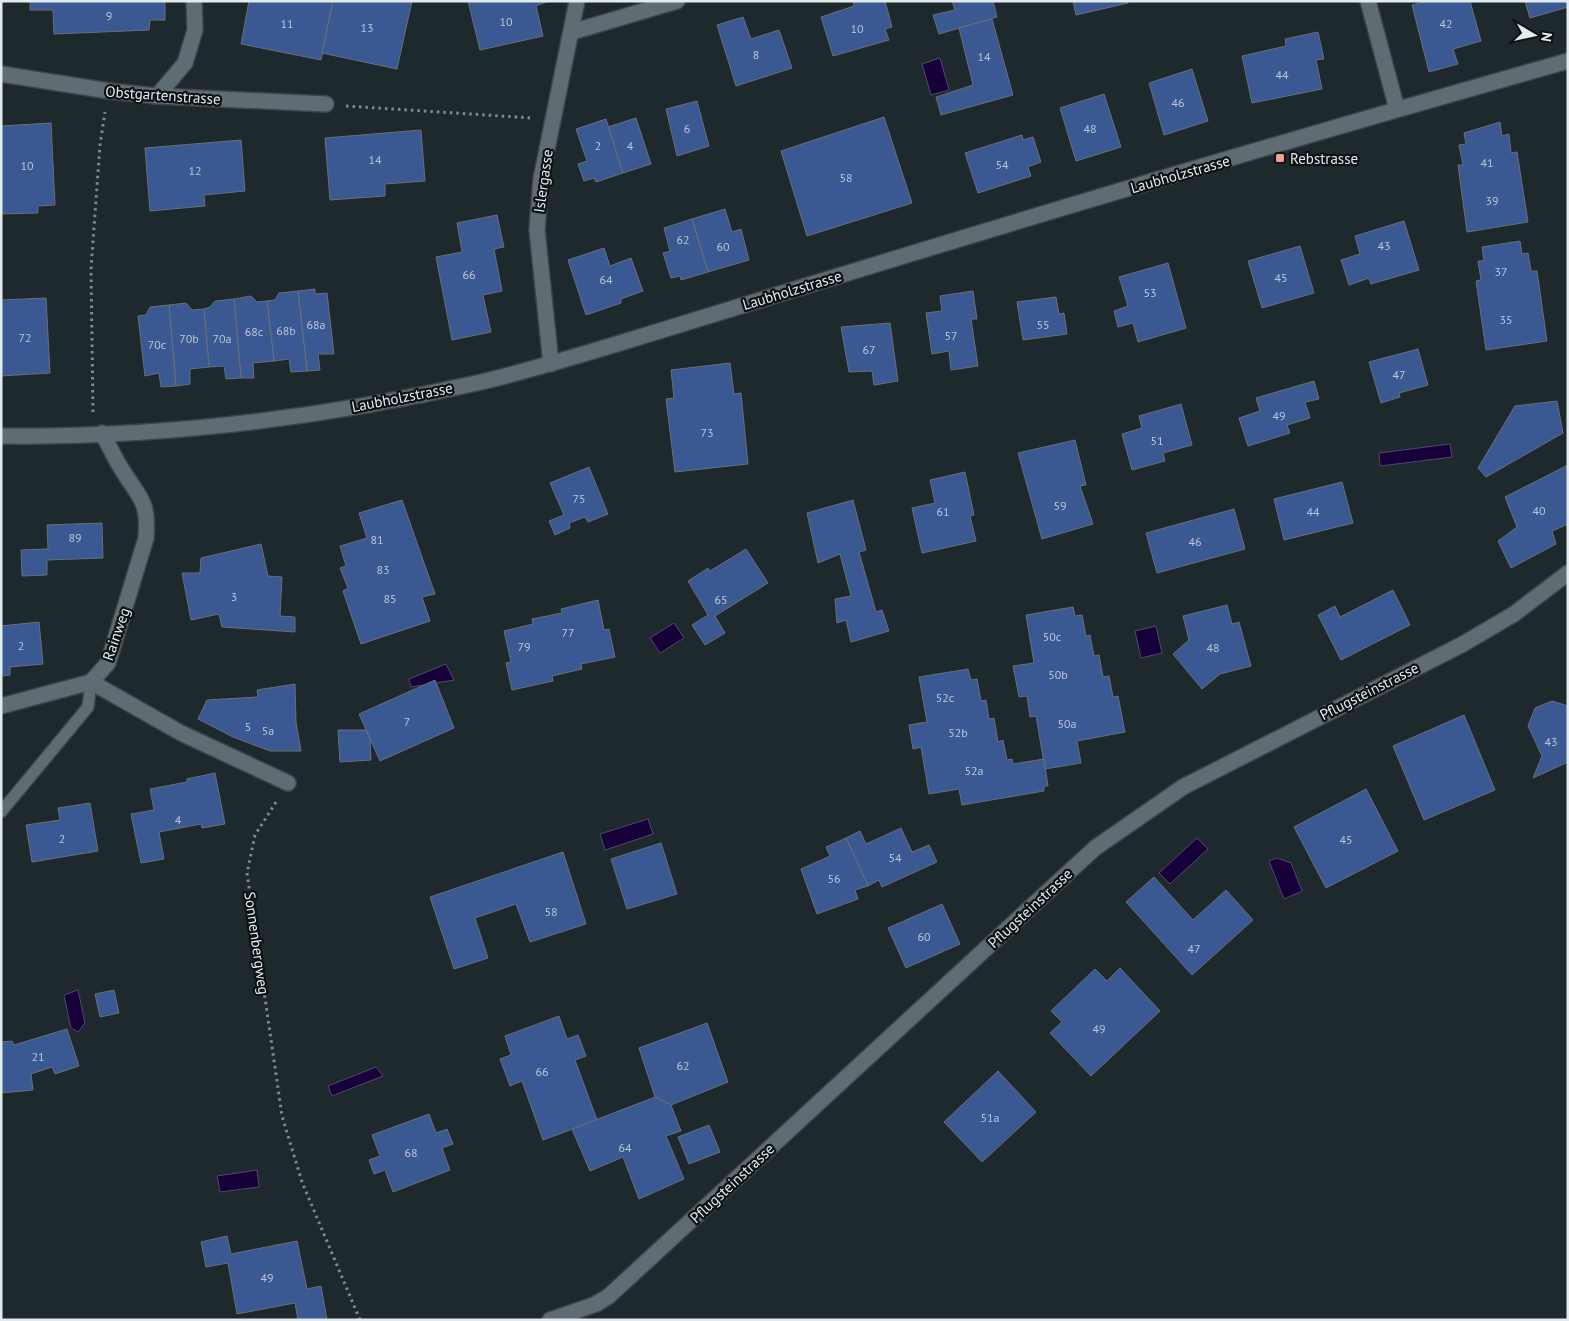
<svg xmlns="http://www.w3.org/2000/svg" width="1569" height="1321" font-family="'PT Sans',sans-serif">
	<rect width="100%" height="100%" fill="#1e292e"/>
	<g fill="#170039" stroke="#54466f">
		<polygon points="940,58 949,90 931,95 922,64"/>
		<polygon points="1450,444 1452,457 1380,466 1379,453"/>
		<polygon points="674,623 684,638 660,653 650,638"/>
		<polygon points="1156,626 1162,653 1141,658 1135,631"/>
		<polygon points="446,664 454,680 411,687 409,679"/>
		<polygon points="648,819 653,834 605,850 600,834"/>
		<polygon points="1197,838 1208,849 1170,884 1159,873"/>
		<polygon points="1277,858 1291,863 1302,891 1284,899 1269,861"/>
		<polygon points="78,990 85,1023 78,1032 71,1028 64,995"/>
		<polygon points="376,1067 383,1076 332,1096 328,1086"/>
		<polygon points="257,1170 259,1187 220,1192 217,1176"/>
	</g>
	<g fill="#3a5892" stroke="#696f79">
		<polygon points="30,1 165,1 165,20 150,20 149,30 54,34 53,10 30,10"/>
		<polygon points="249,1 333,1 321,60 241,44"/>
		<polygon points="333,1 412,1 397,69 322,53"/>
		<polygon points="468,1 549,1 536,6 543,36 480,50"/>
		<polygon points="853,1 885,1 892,27 885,29 889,40 833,56 821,17 854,6"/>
		<polygon points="952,1 993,1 997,17 939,34 933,15 955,10"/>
		<polygon points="1073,1 1128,1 1128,3 1076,15"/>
		<polygon points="1426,1 1470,1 1481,41 1453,49 1458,64 1429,72 1412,5"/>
		<polygon points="1525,1 1566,1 1568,7 1530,18"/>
		<polygon points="743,17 751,39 779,30 792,68 736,86 717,25"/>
		<polygon points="992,19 1013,95 941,115 936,97 973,85 959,28"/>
		<polygon points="1318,32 1324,59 1316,60 1322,89 1252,103 1242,56 1286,46 1285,39"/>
		<polygon points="1192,69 1208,121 1164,135 1149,83"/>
		<polygon points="1104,94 1121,147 1076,161 1060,108"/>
		<polygon points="697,101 709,146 677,156 666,109"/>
		<polygon points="884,117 912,203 807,236 781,151"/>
		<polygon points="636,118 651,164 623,173 608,127"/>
		<polygon points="606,119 623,173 596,182 594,178 584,181 578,164 587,161 576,129"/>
		<polygon points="1500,122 1502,136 1509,134 1511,153 1517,152 1528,222 1467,232 1458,165 1463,165 1459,145 1466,144 1464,133"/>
		<polygon points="51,123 55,205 38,206 38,213 1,214 1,126"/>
		<polygon points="421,130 425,181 385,184 385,196 330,200 325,138"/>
		<polygon points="1022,135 1023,140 1033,137 1041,162 1028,167 1031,176 978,193 965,153"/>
		<polygon points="241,140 245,191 204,195 205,206 150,211 145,148"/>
		<polygon points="725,209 732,232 741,229 749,260 708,272 692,219"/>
		<polygon points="497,215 504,247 494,249 502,291 483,295 491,332 452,340 436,257 462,252 457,223"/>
		<polygon points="692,219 708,272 681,280 680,276 671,278 663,253 670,251 664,228"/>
		<polygon points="1404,221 1419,270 1371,284 1369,278 1349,285 1341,260 1360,254 1355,236"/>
		<polygon points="1520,241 1522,254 1528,253 1531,271 1537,271 1547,341 1486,350 1476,281 1481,280 1478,261 1484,261 1482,247"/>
		<polygon points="1300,246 1314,293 1262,308 1248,261"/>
		<polygon points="604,248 610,266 631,258 643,291 621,299 621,303 586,315 568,260"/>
		<polygon points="1168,263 1186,328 1138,342 1133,323 1118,327 1114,311 1128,306 1119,277"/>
		<polygon points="315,289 315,294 327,293 334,354 318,354 320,370 307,371 298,291"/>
		<polygon points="298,291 307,371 291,372 289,359 274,361 267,301 275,300 279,293"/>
		<polygon points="973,291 977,319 971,319 978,366 951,370 949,351 932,354 926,313 942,311 940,296"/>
		<polygon points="251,296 257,302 267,301 274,361 253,363 254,378 241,378 234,299"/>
		<polygon points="1056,297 1059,314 1064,313 1067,334 1023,340 1017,302"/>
		<polygon points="46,298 50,373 1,376 1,300"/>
		<polygon points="234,299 241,378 226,379 224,366 209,367 204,309 210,307 215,301"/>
		<polygon points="186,303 192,310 204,309 209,367 190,369 190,384 176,386 169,305"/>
		<polygon points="169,305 176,386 161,387 159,373 145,376 138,316 146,315 150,307"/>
		<polygon points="890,323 898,381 874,385 872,371 849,372 841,327"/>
		<polygon points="1418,349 1428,385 1399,393 1400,397 1381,403 1369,362"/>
		<polygon points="730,363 734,394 741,393 748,464 675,472 666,399 674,398 671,370"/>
		<polygon points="1314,381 1319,399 1305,402 1310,418 1287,425 1290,433 1248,446 1239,418 1260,411 1256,398"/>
		<polygon points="1557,401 1563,433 1486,477 1478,468 1515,406"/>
		<polygon points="1181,404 1192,445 1163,453 1165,461 1132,470 1122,434 1142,428 1139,416"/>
		<polygon points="1075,440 1086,485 1080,486 1093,524 1042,539 1018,453"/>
		<polygon points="1568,465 1568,524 1552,531 1556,544 1511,568 1498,541 1517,527 1505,497"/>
		<polygon points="589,467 608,514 588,522 585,517 569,523 570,528 555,535 549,521 564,515 550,483"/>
		<polygon points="965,472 974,515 970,516 976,541 922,553 912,508 935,503 930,480"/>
		<polygon points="1342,482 1353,523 1284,540 1274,499"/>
		<polygon points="402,500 435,594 422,597 430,621 361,644 343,591 348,588 340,568 346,566 340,546 367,538 359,513"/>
		<polygon points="853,500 866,550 859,552 876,612 882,610 889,631 851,642 846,620 837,623 835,599 851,596 840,554 818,563 807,513"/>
		<polygon points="1234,509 1245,549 1157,573 1146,533"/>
		<polygon points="102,523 103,558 47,560 47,575 22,576 21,550 48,549 47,525"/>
		<polygon points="261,544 268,576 282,577 280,616 295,617 295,632 222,627 219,614 191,620 182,573 200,573 201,558"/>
		<polygon points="746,549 768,583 715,616 725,633 705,645 692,625 708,615 688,581 708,568 710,571"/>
		<polygon points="1393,590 1410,625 1341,660 1318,615 1335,606 1340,617"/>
		<polygon points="598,600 604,630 609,629 615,657 581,664 582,669 552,676 553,681 512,690 506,663 511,662 504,631 533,624 532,619 562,613 561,609"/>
		<polygon points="1227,605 1232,624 1239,622 1251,666 1220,674 1202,689 1173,654 1189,640 1183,616"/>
		<polygon points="1073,607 1075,616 1082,615 1086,636 1090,635 1094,656 1099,655 1103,677 1109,676 1113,697 1118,696 1125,732 1077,741 1081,763 1045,769 1036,716 1030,717 1027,696 1019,697 1013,666 1034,663 1026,615"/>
		<polygon points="39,622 43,664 10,667 10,675 1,676 1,626"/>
		<polygon points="968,669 971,680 977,679 981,701 986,700 989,719 994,718 998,742 1003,740 1007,760 1012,759 1013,764 1044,759 1048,786 1044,786 1044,791 962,805 959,789 929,794 921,747 913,749 909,725 927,722 919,677"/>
		<polygon points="435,680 454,728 380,761 359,714"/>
		<polygon points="295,684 296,722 301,751 270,751 233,737 198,719 207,700 258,697 257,690"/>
		<polygon points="1552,701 1568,706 1568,762 1533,778 1542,756 1528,726 1535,708"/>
		<polygon points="1464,715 1495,790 1424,820 1393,746"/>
		<polygon points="338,730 366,730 370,739 371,760 340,762"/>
		<polygon points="215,773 225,824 202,828 201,824 159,832 164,859 141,863 131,814 154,810 150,789 187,782 187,779"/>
		<polygon points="1366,789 1398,851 1326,888 1294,827"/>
		<polygon points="90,803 98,851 32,862 26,825 60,820 58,808"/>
		<polygon points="901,828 912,852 929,845 937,862 882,887 879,880 868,886 846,838 860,831 866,844"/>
		<polygon points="846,838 868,886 855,890 858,899 817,914 801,869 830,856 826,847"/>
		<polygon points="661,843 677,894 627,909 611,859"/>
		<polygon points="563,852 586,924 530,942 516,904 475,918 488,958 454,969 430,897"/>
		<polygon points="1154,877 1193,920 1226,890 1253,920 1192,975 1126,902"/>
		<polygon points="942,904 960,944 906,968 888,928"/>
		<polygon points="1120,968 1160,1011 1091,1076 1050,1033 1062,1022 1051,1011 1095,969 1107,981"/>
		<polygon points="114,990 119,1013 100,1017 95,994"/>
		<polygon points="559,1016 567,1039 578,1035 586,1056 575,1060 597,1120 543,1140 522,1081 510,1086 500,1059 511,1055 505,1036"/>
		<polygon points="707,1023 728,1082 671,1105 655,1097 639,1048"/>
		<polygon points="67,1029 79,1066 55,1074 52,1067 31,1074 33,1090 1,1093 1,1042 12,1041 14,1045"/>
		<polygon points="998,1071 1036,1112 982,1162 944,1122"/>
		<polygon points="655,1097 671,1105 681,1131 666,1136 684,1179 639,1199 623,1157 590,1171 572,1129"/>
		<polygon points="429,1114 436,1133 447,1129 453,1144 442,1148 450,1170 393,1192 385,1170 374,1174 369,1160 380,1156 372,1135"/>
		<polygon points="709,1125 720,1152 689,1164 678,1137"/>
		<polygon points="227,1236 231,1254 297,1241 307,1289 321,1286 327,1320 298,1320 295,1303 237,1314 228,1263 206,1267 201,1242"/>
	</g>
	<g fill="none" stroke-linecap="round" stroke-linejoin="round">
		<defs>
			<polyline id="service" points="1,812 88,707 91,682"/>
			<g id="minor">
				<polyline points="1368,1 1397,109"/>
				<polyline points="572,32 677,1"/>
				<polyline points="1,74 109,91 157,96 326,104"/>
				<polyline points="157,96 185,63 195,30 194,1"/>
				<polyline points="551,364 537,230 541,179 577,1"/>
				<path d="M1 436C161 438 321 418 477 383 537 369 597 350 656 332 737 307 817 282 897 258 1120 190 1344 124 1568 61"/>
				<path d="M91 682 108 663 146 538C149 499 139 498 121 468 114 457 109 445 102 433"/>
				<polyline points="91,682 181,733 288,783"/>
				<polyline points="1,706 91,682"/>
				<polyline points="550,1320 596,1304 609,1296 1095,848 1183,787 1463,644 1514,614 1568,573"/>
			</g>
		</defs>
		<use href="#service" stroke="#3d454b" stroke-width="14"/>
		<use href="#minor" stroke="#3d454b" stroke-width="18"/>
		<g stroke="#818a8e" stroke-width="3" stroke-dasharray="2.5 4" stroke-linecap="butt">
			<polyline points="346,106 532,118"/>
			<polyline points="93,412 91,269 100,145 105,112"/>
			<polyline points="276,802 255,835 247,873 282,1116 302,1182 360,1320"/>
		</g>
		<use href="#service" stroke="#606c73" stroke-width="11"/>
		<use href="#minor" stroke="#606c73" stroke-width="15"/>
	</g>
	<rect fill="#f59c93" stroke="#0c1113" stroke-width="2" x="1275" y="153" width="10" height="10" rx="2.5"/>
	<g text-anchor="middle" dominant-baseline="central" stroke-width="4.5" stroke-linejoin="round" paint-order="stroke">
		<g font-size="12" fill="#bac6d7">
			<text x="109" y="15">9</text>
			<text x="506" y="21">10</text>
			<text x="287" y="23">11</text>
			<text x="1446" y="23">42</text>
			<text x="367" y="27">13</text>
			<text x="857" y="28">10</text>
			<text x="756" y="54">8</text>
			<text x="984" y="56">14</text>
			<text x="1282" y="74">44</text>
			<text x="1178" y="102">46</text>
			<text x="687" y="128">6</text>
			<text x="1090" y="128">48</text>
			<text x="598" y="145">2</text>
			<text x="630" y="145">4</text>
			<text x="375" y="159">14</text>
			<text x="1487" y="162">41</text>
			<text x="1002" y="164">54</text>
			<text x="27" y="165">10</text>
			<text x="195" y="170">12</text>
			<text x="846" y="177">58</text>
			<text x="1492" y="200">39</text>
			<text x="683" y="239">62</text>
			<text x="1384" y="245">43</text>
			<text x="723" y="246">60</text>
			<text x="1501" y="271">37</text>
			<text x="469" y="274">66</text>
			<text x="1281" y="277">45</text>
			<text x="606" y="279">64</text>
			<text x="1150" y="292">53</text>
			<text x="1506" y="319">35</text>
			<text x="316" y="324">68a</text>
			<text x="1043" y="324">55</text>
			<text x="286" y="330">68b</text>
			<text x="254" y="331">68c</text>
			<text x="951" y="335">57</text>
			<text x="25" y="337">72</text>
			<text x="189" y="338">70b</text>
			<text x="222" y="338">70a</text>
			<text x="157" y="344">70c</text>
			<text x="869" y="349">67</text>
			<text x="1399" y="374">47</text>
			<text x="1279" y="415">49</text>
			<text x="707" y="432">73</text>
			<text x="1157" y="440">51</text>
			<text x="579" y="498">75</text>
			<text x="1060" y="505">59</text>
			<text x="1539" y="510">40</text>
			<text x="943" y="511">61</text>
			<text x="1313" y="511">44</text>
			<text x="75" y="537">89</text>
			<text x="377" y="539">81</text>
			<text x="1195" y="541">46</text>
			<text x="383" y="569">83</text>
			<text x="234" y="596">3</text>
			<text x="390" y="598">85</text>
			<text x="721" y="599">65</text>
			<text x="568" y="632">77</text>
			<text x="1052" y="636">50c</text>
			<text x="21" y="645">2</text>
			<text x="524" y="646">79</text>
			<text x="1213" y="647">48</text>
			<text x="1058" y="674">50b</text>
			<text x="945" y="697">52c</text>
			<text x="407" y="721">7</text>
			<text x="1067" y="723">50a</text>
			<text x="248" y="726">5</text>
			<text x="268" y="730">5a</text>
			<text x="958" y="732">52b</text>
			<text x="1551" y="741">43</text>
			<text x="974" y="770">52a</text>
			<text x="178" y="819">4</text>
			<text x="62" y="838">2</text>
			<text x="1346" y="839">45</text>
			<text x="895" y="857">54</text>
			<text x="834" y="878">56</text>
			<text x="551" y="911">58</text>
			<text x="924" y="936">60</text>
			<text x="1194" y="948">47</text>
			<text x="1099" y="1028">49</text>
			<text x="38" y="1056">21</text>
			<text x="683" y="1065">62</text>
			<text x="542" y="1071">66</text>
			<text x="990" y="1117">51a</text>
			<text x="625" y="1147">64</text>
			<text x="411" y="1152">68</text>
			<text x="267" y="1277">49</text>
		</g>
		<g font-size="15" fill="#e4ebee" stroke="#0c1113">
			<text transform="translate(163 95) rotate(4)">Obstgartenstrasse</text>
			<text transform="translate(1180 174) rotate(-16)">Laubholzstrasse</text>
			<text transform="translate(543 181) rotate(-82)">Islergasse</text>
			<text transform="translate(792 290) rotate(-17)">Laubholzstrasse</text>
			<text transform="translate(402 397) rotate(-11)">Laubholzstrasse</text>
			<text transform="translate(116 634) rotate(-71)">Rainweg</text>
			<text transform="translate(1369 691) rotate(-27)">Pflugsteinstrasse</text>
			<text transform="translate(1030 908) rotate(-43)">Pflugsteinstrasse</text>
			<text transform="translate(257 943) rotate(82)">Sonnenbergweg</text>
			<text transform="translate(732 1183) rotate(-43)">Pflugsteinstrasse</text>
		</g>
		<g font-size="15" fill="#e4ebee" stroke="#0c1113" text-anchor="start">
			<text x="1290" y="158">Rebstrasse</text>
		</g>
	</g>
	<rect width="1569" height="1321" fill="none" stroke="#e4ebee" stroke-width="5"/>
	<g transform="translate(1534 35) rotate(99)" stroke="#0c1113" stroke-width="4" paint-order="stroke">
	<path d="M0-4L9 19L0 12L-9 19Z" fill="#e4ebee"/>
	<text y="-8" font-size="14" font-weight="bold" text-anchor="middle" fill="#e4ebee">N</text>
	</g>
</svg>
